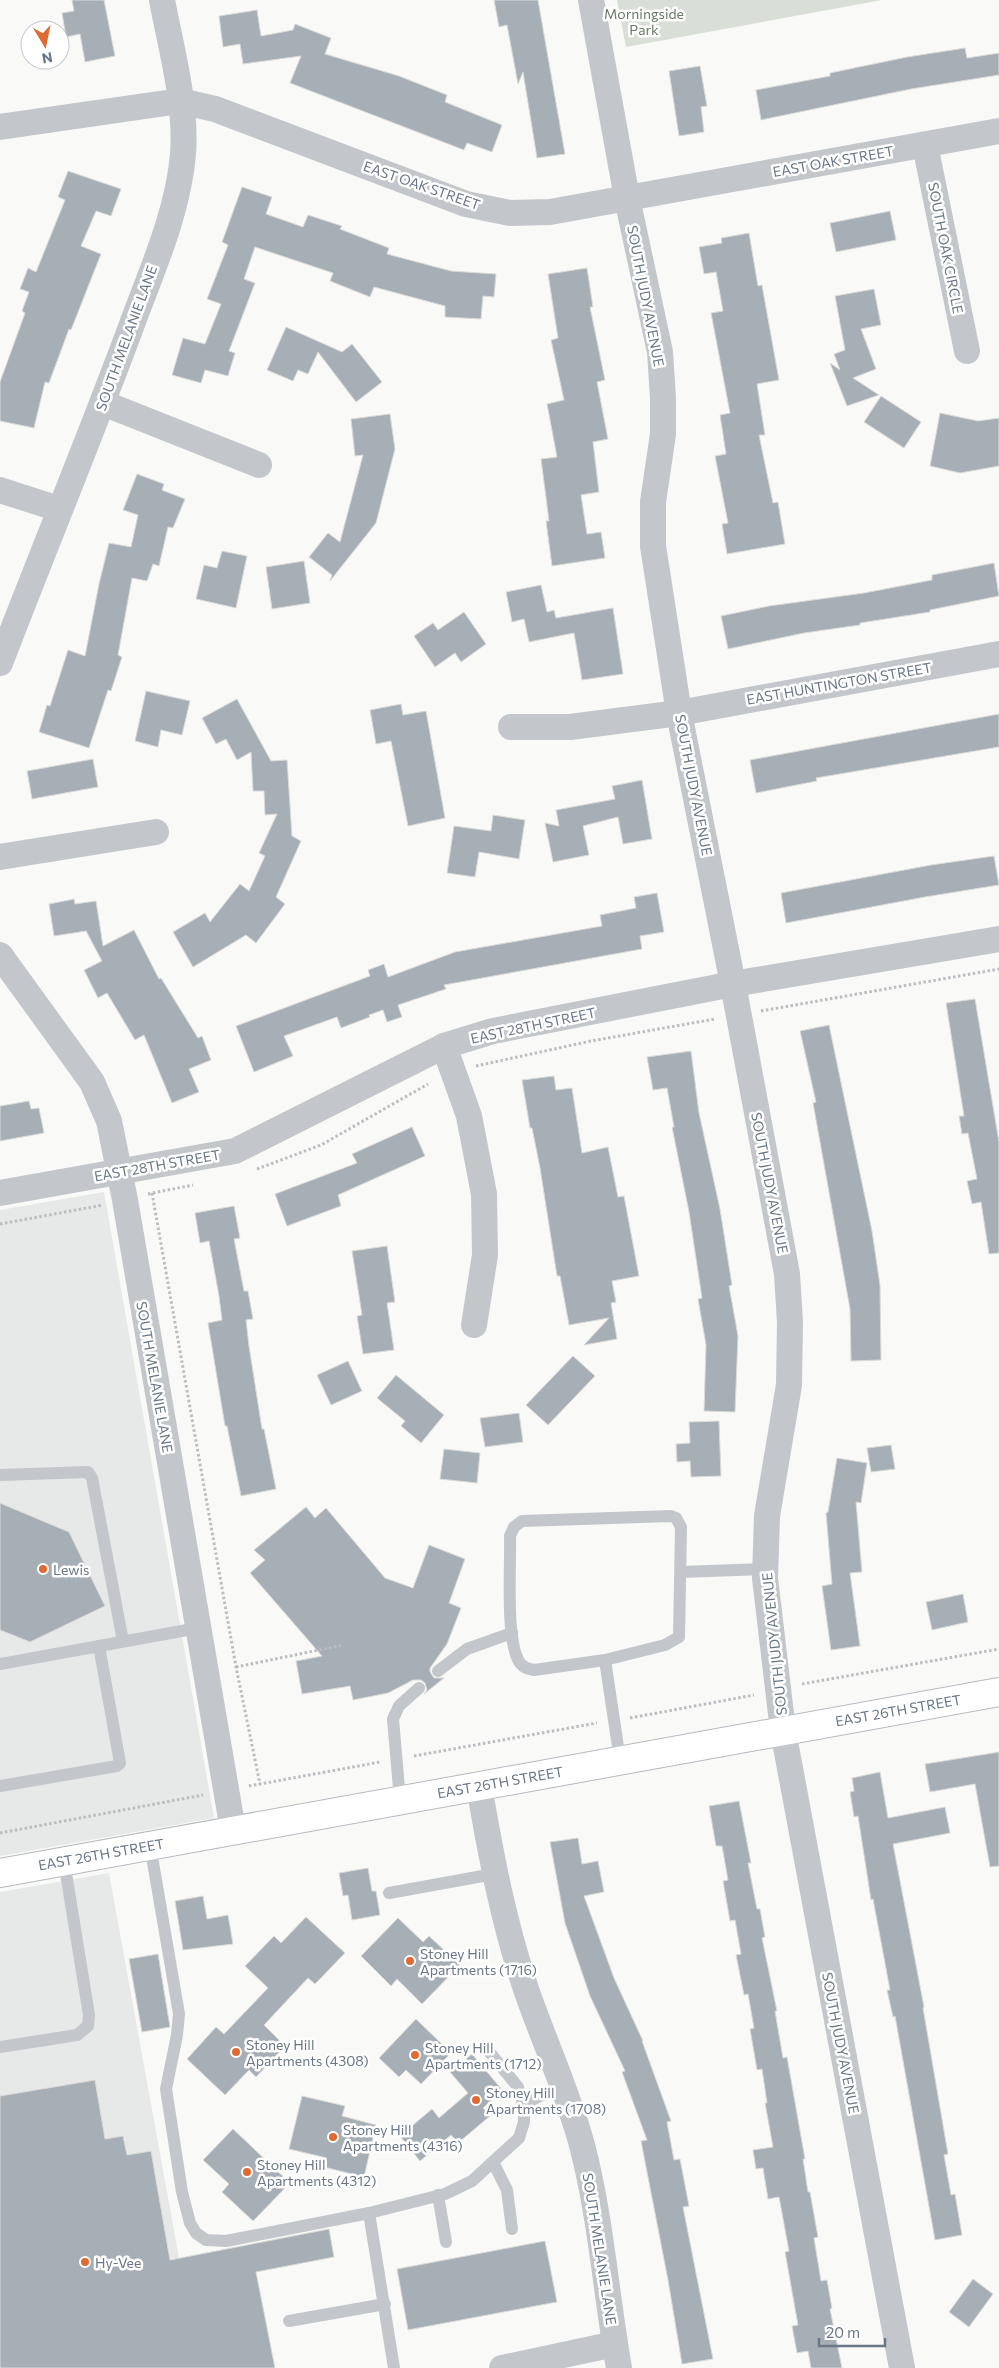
<svg xmlns="http://www.w3.org/2000/svg" width="999" height="2368" font-family="Commissioner,sans-serif">
	<rect width="100%" height="100%" fill="#f9f9f7"/>
	<g fill="#e7e8e8">
		<polygon points="104,1192 214,1818 0,1856 0,1210"/>
		<polygon points="109,1873 199,2368 0,2368 0,1892"/>
	</g>
	<polygon fill="#d9ded7" points="617,0 882,0 626,47"/>
	<g fill="#a7afb6" stroke="#dbdbd9">
		<polygon points="72,0 104,0 115,56 85,62 80,34 66,37 62,13 74,11"/>
		<polygon points="494,0 538,0 565,154 537,158 523,72 518,84 507,25 499,27"/>
		<polygon points="257,10 261,36 293,30 295,24 331,38 325,54 399,76 447,95 445,102 502,125 492,152 467,143 464,150 290,83 301,56 243,64 240,44 223,47 219,16"/>
		<polygon points="965,48 967,58 999,53 999,75 911,89 761,120 756,90 830,76 830,73 907,57"/>
		<polygon points="700,66 707,106 701,107 704,132 679,136 669,71"/>
		<polygon points="68,171 121,189 111,216 96,211 81,246 101,254 71,330 69,329 49,383 45,382 34,428 0,421 0,382 25,313 22,311 29,292 20,289 28,268 36,272 65,200 58,197"/>
		<polygon points="242,187 272,197 266,214 303,227 308,215 342,226 340,229 389,248 387,254 451,271 496,274 494,297 483,296 481,319 445,317 445,306 374,287 370,297 330,281 333,273 255,247 244,279 255,283 229,351 235,353 228,376 205,370 201,383 172,375 183,338 205,344 221,304 207,299 228,245 222,242"/>
		<polygon points="890,211 896,240 836,252 830,223"/>
		<polygon points="749,233 758,286 762,285 779,380 757,384 765,435 759,435 773,503 778,502 785,544 727,554 722,524 728,523 715,456 726,454 720,415 730,413 711,313 723,311 716,272 704,274 699,247 722,243 721,238"/>
		<polygon points="587,268 593,307 590,307 605,380 597,382 608,439 593,442 599,492 581,495 587,534 601,532 605,558 552,566 546,521 549,521 541,459 557,457 547,404 564,400 551,340 558,338 548,274"/>
		<polygon points="874,289 881,325 861,329 876,369 853,378 879,395 847,406 830,363 840,370 834,354 845,350 835,296"/>
		<polygon points="286,327 342,352 352,344 382,382 356,402 318,352 308,374 298,370 293,381 267,370"/>
		<polygon points="881,396 921,422 904,448 864,422"/>
		<polygon points="940,413 978,421 999,418 999,466 960,473 930,466"/>
		<polygon points="390,414 395,449 376,523 330,581 332,575 309,557 328,533 340,542 363,455 355,456 351,419"/>
		<polygon points="137,474 164,484 162,490 185,499 173,528 168,527 159,566 153,564 147,581 132,578 118,655 122,657 111,691 108,690 89,748 39,732 47,705 50,706 68,650 85,656 99,584 109,543 131,547 138,515 123,510"/>
		<polygon points="222,551 247,556 236,608 196,599 204,565 217,568"/>
		<polygon points="304,561 310,603 272,609 266,567"/>
		<polygon points="994,563 999,596 930,610 930,612 860,623 860,625 804,633 728,649 721,616 769,606 864,593 932,580 932,575"/>
		<polygon points="541,585 547,612 554,610 556,618 613,608 623,674 582,680 574,633 529,642 524,619 512,622 506,592"/>
		<polygon points="464,612 486,644 461,662 455,653 435,667 414,636 433,623 438,630"/>
		<polygon points="146,691 190,701 182,735 161,730 158,747 135,741"/>
		<polygon points="237,699 271,761 287,760 292,836 301,841 276,897 285,904 256,943 246,935 193,967 173,932 205,913 210,922 240,884 249,891 265,856 259,853 277,814 265,815 264,791 253,791 251,752 237,760 226,739 216,744 202,718"/>
		<polygon points="401,704 403,715 426,711 445,818 408,826 391,741 376,744 370,710"/>
		<polygon points="999,714 999,747 816,778 817,781 756,793 750,760"/>
		<polygon points="93,759 98,787 32,799 27,771"/>
		<polygon points="642,780 652,839 623,844 618,817 583,826 589,855 553,862 545,823 559,826 556,810 615,799 612,786"/>
		<polygon points="493,815 525,820 519,859 479,852 475,877 447,873 454,826 491,831"/>
		<polygon points="994,856 999,885 925,897 786,923 781,893 931,865"/>
		<polygon points="657,893 664,932 640,936 642,949 444,985 446,989 398,1005 402,1017 387,1022 383,1010 369,1015 370,1017 341,1028 337,1017 284,1036 293,1056 254,1072 236,1026 370,976 368,970 384,964 388,977 455,952 602,926 600,915 636,908 634,897"/>
		<polygon points="74,899 75,904 96,901 103,946 134,930 159,979 161,978 198,1038 202,1036 211,1060 189,1069 199,1092 172,1103 144,1035 135,1040 107,993 98,998 84,970 102,961 86,931 54,936 49,904"/>
		<polygon points="975,999 999,1142 999,1253 989,1254 981,1202 972,1204 967,1181 977,1179 968,1133 962,1134 959,1116 964,1116 946,1003"/>
		<polygon points="829,1025 872,1231 880,1285 881,1360 851,1361 850,1309 813,1103 816,1102 800,1031"/>
		<polygon points="691,1051 699,1113 720,1209 732,1285 729,1286 738,1336 735,1412 704,1411 706,1345 698,1299 702,1298 689,1212 672,1127 674,1127 667,1088 653,1090 647,1057"/>
		<polygon points="554,1076 556,1090 572,1088 582,1153 608,1147 618,1197 624,1196 639,1276 612,1281 616,1302 611,1303 617,1339 584,1345 609,1318 569,1325 560,1276 557,1276 540,1168 532,1128 530,1128 522,1080"/>
		<polygon points="29,1101 31,1109 39,1108 44,1133 0,1141 0,1106"/>
		<polygon points="412,1127 425,1156 338,1195 341,1206 287,1226 275,1194 357,1163 352,1154"/>
		<polygon points="234,1206 240,1238 234,1239 244,1291 248,1291 253,1319 246,1320 249,1346 262,1429 264,1429 276,1489 241,1496 227,1426 225,1426 208,1323 222,1320 219,1296 209,1241 200,1243 195,1213"/>
		<polygon points="387,1246 395,1302 387,1303 394,1350 363,1354 357,1316 362,1315 352,1251"/>
		<polygon points="573,1356 595,1376 548,1425 526,1405"/>
		<polygon points="348,1361 362,1391 331,1405 317,1375"/>
		<polygon points="396,1375 444,1415 421,1443 401,1426 405,1421 377,1398"/>
		<polygon points="519,1413 523,1442 485,1447 480,1418"/>
		<polygon points="719,1421 721,1476 691,1477 690,1461 677,1462 676,1444 690,1443 689,1422"/>
		<polygon points="891,1445 895,1469 871,1472 867,1448"/>
		<polygon points="444,1449 480,1453 477,1483 440,1479"/>
		<polygon points="837,1458 867,1463 861,1503 856,1502 862,1572 850,1573 860,1646 831,1650 822,1586 832,1584 826,1513 828,1512"/>
		<polygon points="0,1503 69,1532 105,1606 30,1642 0,1630"/>
		<polygon points="306,1507 315,1518 326,1508 385,1578 413,1588 429,1545 465,1559 449,1603 461,1608 447,1644 430,1668 430,1672 434,1678 444,1678 424,1694 427,1690 425,1683 421,1680 413,1680 388,1693 353,1700 350,1686 302,1694 296,1661 322,1656 250,1573 265,1560 254,1550"/>
		<polygon points="963,1594 968,1622 932,1630 926,1602"/>
		<polygon points="999,1752 999,1866 990,1867 975,1784 930,1792 925,1764"/>
		<polygon points="880,1772 888,1818 945,1807 950,1833 893,1844 924,2007 923,2008 948,2154 944,2155 951,2195 955,2194 962,2235 935,2240 895,2016 893,2017 887,1990 890,1990 873,1899 871,1900 858,1816 854,1817 850,1792 854,1791 852,1778"/>
		<polygon points="739,1801 751,1863 748,1863 757,1909 760,1909 765,1937 762,1938 777,2011 775,2011 783,2058 787,2057 805,2159 803,2159 808,2192 810,2192 818,2237 814,2238 821,2281 827,2280 832,2308 830,2309 842,2368 811,2368 808,2351 797,2353 792,2326 798,2325 785,2252 789,2251 779,2197 768,2199 763,2168 756,2169 753,2150 773,2147 765,2103 767,2103 762,2069 757,2070 750,2029 754,2028 748,1994 744,1995 736,1955 741,1954 735,1920 730,1921 723,1881 728,1880 722,1846 716,1846 709,1806"/>
		<polygon points="578,1838 582,1864 598,1861 604,1892 584,1896 614,1978 643,2041 642,2041 671,2121 667,2122 674,2160 680,2159 689,2206 683,2207 713,2359 682,2364 668,2280 641,2141 647,2140 622,2072 625,2071 590,1996 565,1923 550,1842"/>
		<polygon points="368,1868 372,1891 376,1891 380,1915 352,1920 348,1895 343,1896 339,1873"/>
		<polygon points="203,1896 207,1919 228,1915 233,1944 183,1950 175,1901"/>
		<polygon points="306,1917 345,1953 315,1984 308,1978 264,2025 285,2046 256,2077 249,2070 225,2095 187,2059 216,2027 224,2034 268,1988 245,1966 274,1936 281,1943"/>
		<polygon points="398,1918 423,1942 429,1936 460,1965 422,2004 397,1979 391,1986 361,1956"/>
		<polygon points="158,1954 170,2027 142,2032 129,1959"/>
		<polygon points="416,2019 451,2053 421,2084 406,2070 399,2077 379,2058"/>
		<polygon points="472,2054 503,2091 483,2108 490,2116 458,2143 451,2135 420,2161 400,2136 432,2109 439,2118 468,2093 450,2072"/>
		<polygon points="95,2080 105,2139 123,2136 127,2155 151,2151 170,2260 329,2229 334,2257 256,2272 275,2368 0,2368 0,2096"/>
		<polygon points="302,2096 345,2106 342,2116 376,2125 364,2177 320,2166 323,2157 289,2149"/>
		<polygon points="233,2129 290,2183 253,2221 222,2192 229,2184 203,2160"/>
		<polygon points="545,2241 557,2302 408,2330 397,2269"/>
		<polygon points="973,2279 993,2294 969,2327 949,2312"/>
	</g>
	<g fill="none" stroke-linecap="round" stroke-linejoin="round">
		<defs>
			<polyline id="secondary" points="0,1873 999,1692"/>
		</defs>
		<use href="#secondary" stroke="#b5babf" stroke-width="30"/>
		<g stroke="#bbbdc1" stroke-width="3" stroke-dasharray="2.5 2.5" stroke-linecap="butt">
			<polyline points="761,1011 999,969"/>
			<polyline points="476,1066 591,1041 715,1019"/>
			<polyline points="257,1169 321,1145 428,1084"/>
			<polyline points="152,1193 236,1667 260,1784"/>
			<polyline points="148,1194 193,1185"/>
			<polyline points="0,1224 103,1205"/>
			<polyline points="236,1667 343,1645"/>
			<polyline points="802,1684 999,1649"/>
			<polyline points="630,1718 754,1695"/>
			<polyline points="414,1756 597,1723"/>
			<polyline points="249,1786 380,1762"/>
			<polyline points="0,1833 203,1795"/>
		</g>
		<g stroke="#c3c6cb" stroke-width="12">
			<polyline points="0,1475 88,1472 92,1478 123,1641"/>
			<polyline points="681,1572 766,1569"/>
			<path d="M605 1660 665 1645 679 1637 681 1527 676 1518 671 1516 522 1521 514 1527 510 1536C511 1565 505 1642 520 1663 524 1668 528 1669 534 1670L605 1660 620 1760"/>
			<polyline points="0,1664 198,1628"/>
			<polyline points="438,1671 467,1649 512,1633"/>
			<polyline points="0,1786 117,1766 120,1763 99,1646"/>
			<polyline points="400,1800 393,1719 399,1706 419,1688"/>
			<polyline points="150,1845 179,2014 177,2035 166,2089 182,2192 190,2223 196,2233 206,2240 226,2241 369,2213"/>
			<polyline points="389,1893 494,1874"/>
			<polyline points="0,2047 77,2035 88,2026 89,2015 64,1861"/>
			<polyline points="523,2104 564,2085"/>
			<polyline points="493,2162 507,2190 512,2229"/>
			<polyline points="438,2195 446,2242"/>
			<polyline points="289,2321 385,2304"/>
			<polyline points="394,2368 369,2213 445,2194 472,2181 519,2138 524,2122 524,2107 518,2087 487,2049"/>
		</g>
		<g stroke="#c3c6cb" stroke-width="26">
			<polyline points="591,0 627,198 660,352 663,398 663,434 653,502 653,546 679,713 733,984 787,1274 790,1322 789,1385 767,1516 765,1578 783,1731 902,2368"/>
			<polyline points="0,127 180,101 215,109 466,204 510,213 550,212 999,131"/>
			<polyline points="925,145 967,351"/>
			<polyline points="103,403 259,465"/>
			<polyline points="0,490 59,509"/>
			<path d="M0 663C43 551 89 440 131 327 151 272 178 214 183 154 187 105 171 48 162 0"/>
			<polyline points="511,727 570,727 679,713 999,654"/>
			<polyline points="0,857 156,832"/>
			<polyline points="0,955 92,1082 109,1121 125,1200 233,1830"/>
			<polyline points="444,1046 469,1116 484,1194 485,1255 474,1325"/>
			<polyline points="0,1193 235,1151 444,1046 493,1031 733,984 999,939"/>
			<path d="M479 1786C491 1856 504 1925 527 1992 545 2044 567 2090 582 2145 601 2218 606 2294 619 2368"/>
			<polyline points="502,2368 615,2344"/>
		</g>
		<use href="#secondary" stroke="#fff" stroke-width="28"/>
	</g>
	<g fill="#df6a32" stroke="#fff" stroke-width="2">
		<circle cx="43" cy="1569" r="5"/>
		<circle cx="410" cy="1961" r="5"/>
		<circle cx="236" cy="2052" r="5"/>
		<circle cx="415" cy="2055" r="5"/>
		<circle cx="476" cy="2100" r="5"/>
		<circle cx="333" cy="2137" r="5"/>
		<circle cx="247" cy="2172" r="5"/>
		<circle cx="85" cy="2262" r="5"/>
	</g>
	<g text-anchor="middle" dominant-baseline="central" stroke-width="5" stroke-linejoin="round" paint-order="stroke">
		<g font-size="14" fill="#667a64" stroke="#fff">
			<text x="644" y="13">Morningside<tspan x="644" dy="16">Park</tspan></text>
		</g>
		<g font-size="14" fill="#697788" stroke="#fff">
			<text transform="translate(833 161) rotate(-10)">EAST OAK STREET</text>
			<text transform="translate(422 185) rotate(19)">EAST OAK STREET</text>
			<text transform="translate(946 248) rotate(79)">SOUTH OAK CIRCLE</text>
			<text transform="translate(646 296) rotate(79)">SOUTH JUDY AVENUE</text>
			<text transform="translate(126 338) rotate(-70)">SOUTH MELANIE LANE</text>
			<text transform="translate(839 683) rotate(-10)">EAST HUNTINGTON STREET</text>
			<text transform="translate(694 785) rotate(79)">SOUTH JUDY AVENUE</text>
			<text transform="translate(533 1025) rotate(-12)">EAST 28TH STREET</text>
			<text transform="translate(157 1165) rotate(-10)">EAST 28TH STREET</text>
			<text transform="translate(770 1183) rotate(79)">SOUTH JUDY AVENUE</text>
			<text transform="translate(155 1377) rotate(80)">SOUTH MELANIE LANE</text>
			<text transform="translate(774 1644) rotate(-96)">SOUTH JUDY AVENUE</text>
			<text transform="translate(898 1710) rotate(-10)">EAST 26TH STREET</text>
			<text transform="translate(500 1782) rotate(-10)">EAST 26TH STREET</text>
			<text transform="translate(101 1854) rotate(-10)">EAST 26TH STREET</text>
			<text transform="translate(841 2043) rotate(79)">SOUTH JUDY AVENUE</text>
			<text transform="translate(600 2249) rotate(81)">SOUTH MELANIE LANE</text>
		</g>
		<g font-size="14" fill="#697788" stroke="#fff" text-anchor="start">
			<text x="53" y="1569">Lewis</text>
			<text x="420" y="1953">Stoney Hill<tspan x="420" dy="16">Apartments (1716)</tspan></text>
			<text x="246" y="2044">Stoney Hill<tspan x="246" dy="16">Apartments (4308)</tspan></text>
			<text x="425" y="2047">Stoney Hill<tspan x="425" dy="16">Apartments (1712)</tspan></text>
			<text x="486" y="2092">Stoney Hill<tspan x="486" dy="16">Apartments (1708)</tspan></text>
			<text x="343" y="2129">Stoney Hill<tspan x="343" dy="16">Apartments (4316)</tspan></text>
			<text x="257" y="2164">Stoney Hill<tspan x="257" dy="16">Apartments (4312)</tspan></text>
			<text x="95" y="2262">Hy-Vee</text>
		</g>
	</g>
	<g transform="translate(45 45) rotate(170)"><circle r="24" fill="#ffffff" stroke="#c3c9cf"/>
	<path d="M0-4L9 19L0 12L-9 19Z" fill="#df6a32"/>
	<text y="-8" font-size="14" font-weight="bold" text-anchor="middle" fill="#697788">N</text>
	</g>
	<path d="M819 2338v8h66v-8" fill="none" stroke="#697788" stroke-width="2.5"/>
	<text x="826" y="2338" font-size="15" fill="#697788" stroke="#ffffff" stroke-width="4" paint-order="stroke">20 m</text>
</svg>
